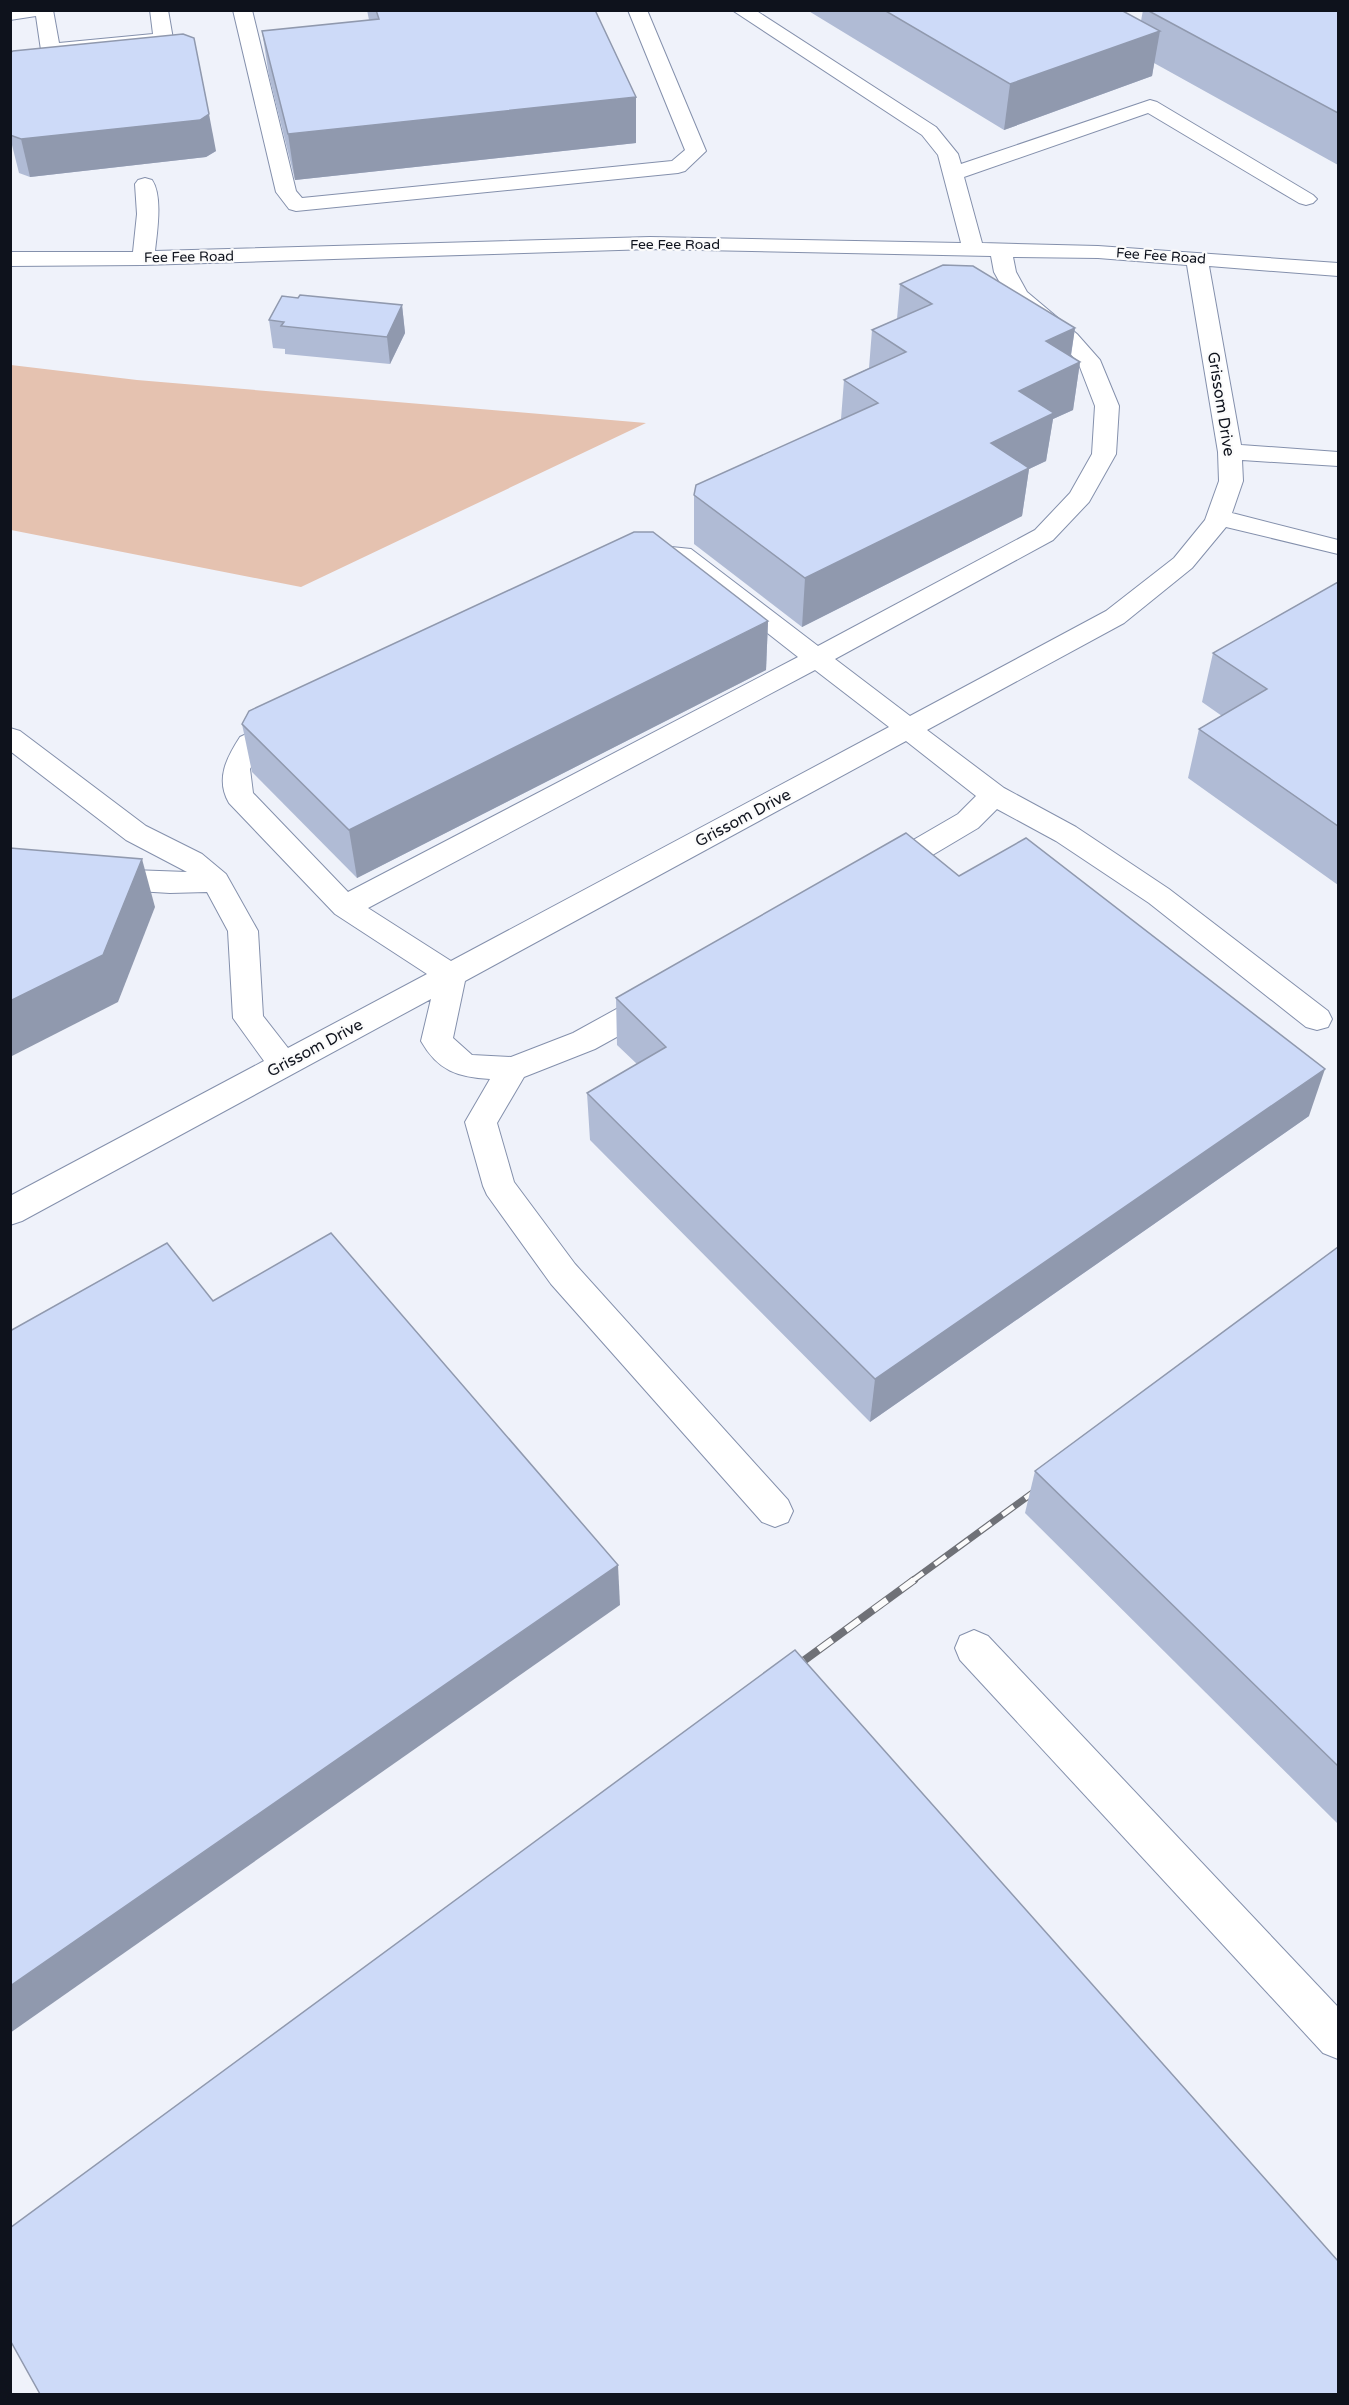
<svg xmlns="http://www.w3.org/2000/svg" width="1349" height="2405" font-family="'Varela Round',sans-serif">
	<rect width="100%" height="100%" fill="#fbfbfb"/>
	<rect fill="#eff2fa" x="11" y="11" width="1327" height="2383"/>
	<polygon fill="#e5c2b0" points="11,365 137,380 646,423 301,587 11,530"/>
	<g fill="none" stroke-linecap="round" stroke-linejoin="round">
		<defs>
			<g id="minor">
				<polygon points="10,10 53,10 59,43 153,34 150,10 168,10 173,39 170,43 163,45 51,56 44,54 41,50 36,16 10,20"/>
				<polygon points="233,10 252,10 296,191 302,198 672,161 685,150 628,10 647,10 706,151 685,171 678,173 296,211 289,209 276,192"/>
				<path d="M732 10H755L936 127 958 154 961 164 1150 100 1157 102 1313 195 1317 199 1313 203 1306 205 1299 203 1148 113 964 177 982 243 1098 246 1338 263V276L1209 266 1241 445 1338 452V466L1242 460 1243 481 1232 513 1338 540V554L1226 527 1192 568 1124 623 927 730 1004 788 1076 827 1169 889 1328 1011 1332 1019 1328 1027 1317 1030 1306 1027 1149 903 1056 841 997 809 978 828 749 964 595 1049 524 1077 497 1123 514 1182 575 1264 788 1500 793 1511 788 1522 775 1527 762 1522 551 1284 487 1195 483 1186 465 1122 490 1079C458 1077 438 1071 421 1041L431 999 22 1221 10 1225V1196L264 1061 233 1018 228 931 207 892 170 893 104 889 94 886 89 879 94 872 104 869 187 872 126 840 10 751V728L20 731 146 826 202 854 226 874 258 931 263 1016 288 1048 427 974 335 914 229 803C215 779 227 757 240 737L633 547 642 544 691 549 818 646 1035 530 1070 493 1092 454 1095 406 1078 362 1061 344 1010 301 994 272 991 256 650 249 143 265 10 266V252H133L137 214 135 184 138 180 145 178 152 180C163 196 157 232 155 251L650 237 961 243 938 155 922 135ZM1013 257 1098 258 1187 265 1218 452 1219 481 1205 520 1174 558 1106 611 910 716 835 659 1053 540 1089 502 1116 454 1119 406 1100 360 1077 334 1027 292 1016 272ZM646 560 676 561 798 657 348 892 253 793 250 769 261 749ZM815 670 889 727 451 961 368 908ZM906 741 976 796 958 814 727 948 573 1033 511 1057 472 1055 453 1038 465 981Z"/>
				<polygon points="974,1630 988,1636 1338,2007 1338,2059 1323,2053 960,1660 955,1648 960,1636"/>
			</g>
		</defs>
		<use href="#minor" stroke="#8490ac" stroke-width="2"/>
		<use href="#minor" fill="#fff" fill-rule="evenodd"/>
		<defs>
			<polyline id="rail-far1" points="912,1581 1042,1486"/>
			<polyline id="rail" points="791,1670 914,1580"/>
		</defs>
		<use href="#rail-far1" stroke="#6f7177" stroke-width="7"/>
		<use href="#rail" stroke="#6f7177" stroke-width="8"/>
		<use href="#rail-far1" stroke="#fbfbfb" stroke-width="4.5" stroke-dasharray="14" stroke-linecap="butt"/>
		<use href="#rail" stroke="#fbfbfb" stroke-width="6" stroke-dasharray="17" stroke-linecap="butt"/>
	</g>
	<g fill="#b0bbd5">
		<polygon points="367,10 595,10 636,97 636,143 295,180 269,76 262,31 369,20"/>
		<polygon points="807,10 1121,10 1141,21 1143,10 1338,10 1338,165 1154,63 1152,76 1004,130"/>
		<polygon points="10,53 216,151 206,157 30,177 19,173 10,137"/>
		<polygon points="900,284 1075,328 1071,356 1080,362 1073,410 1053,419 1046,461 1029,469 1022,516 802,627 694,544 694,495 841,419 844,380 869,368 872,330 897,319"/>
		<polygon points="402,305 405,333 390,364 285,354 285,349 273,348 269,320"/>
		<polygon points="1338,582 1338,885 1188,778 1199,729 1222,716 1202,702 1213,653"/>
		<polygon points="768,621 766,670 357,878 252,772 242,724"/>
		<polygon points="959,876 1309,1116 870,1422 590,1140 587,1093 637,1064 617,1045 616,998"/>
		<polygon points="1338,1247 1338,1824 1025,1513 1035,1471"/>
	</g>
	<g fill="#9099ae">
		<polygon points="1160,31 1152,76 1004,130 1010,84"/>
		<polygon points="636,97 636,143 295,180 288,134"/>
		<polygon points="209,114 216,151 206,157 30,177 21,139"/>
		<polygon points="402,305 405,333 390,364 387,337"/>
		<polygon points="1075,328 1069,367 1080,362 1073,410 1053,419 1046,461 1029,469 1022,516 802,627 805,578 1019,391 1046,341"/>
		<polygon points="768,621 766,670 357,878 349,830"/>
		<polygon points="142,859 155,907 118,1002 10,1057 10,1001"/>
		<polygon points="1325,1069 1309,1116 870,1422 875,1379"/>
		<polygon points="618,1565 620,1605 10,2033 10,1986"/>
	</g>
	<g fill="#cddaf8" stroke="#9099ae" stroke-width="1.5">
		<polygon points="376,10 595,10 636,97 288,134 262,31 379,19"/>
		<polygon points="884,10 1121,10 1160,31 1010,84"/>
		<polygon points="1147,10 1338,10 1338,113"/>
		<polygon points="183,34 194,38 209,114 200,120 21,139 10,135 10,53 13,51"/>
		<polygon points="943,265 973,266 1075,328 1046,341 1080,362 1019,391 1054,413 991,443 1029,468 805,578 694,495 696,485 878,403 844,380 906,352 872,330 932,304 900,284"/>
		<polygon points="300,295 402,305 387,337 281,326 284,322 269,320 282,296 298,298"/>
		<polygon points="634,532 653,532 768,621 349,830 242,724 249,711"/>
		<polygon points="1338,582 1338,826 1199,729 1267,689 1213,653"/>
		<polygon points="906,833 959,876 1026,838 1325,1069 875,1379 587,1093 666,1047 616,998"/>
		<polygon points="10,848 142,859 103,955 10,1001"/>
		<polygon points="331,1233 618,1565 10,1986 10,1331 167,1243 213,1301"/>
		<polygon points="1338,1247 1338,1766 1035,1471"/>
		<polygon points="795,1650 1338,2261 1338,2394 40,2394 10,2340 10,2228"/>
	</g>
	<g text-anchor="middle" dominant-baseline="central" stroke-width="4.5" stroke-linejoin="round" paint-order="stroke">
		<g font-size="14" fill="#0e121c" stroke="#fbfbfb">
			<text x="675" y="244">Fee Fee Road</text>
			<text transform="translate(1161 256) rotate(4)">Fee Fee Road</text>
			<text transform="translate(189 257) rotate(-1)">Fee Fee Road</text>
		</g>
		<g font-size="16" fill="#0e121c" stroke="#fbfbfb">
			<text transform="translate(1221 404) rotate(81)">Grissom Drive</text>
			<text transform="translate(743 818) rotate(-28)">Grissom Drive</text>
			<text transform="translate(315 1048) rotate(-28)">Grissom Drive</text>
		</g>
	</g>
	<rect width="1349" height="2405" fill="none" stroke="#0e121c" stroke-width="24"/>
</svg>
